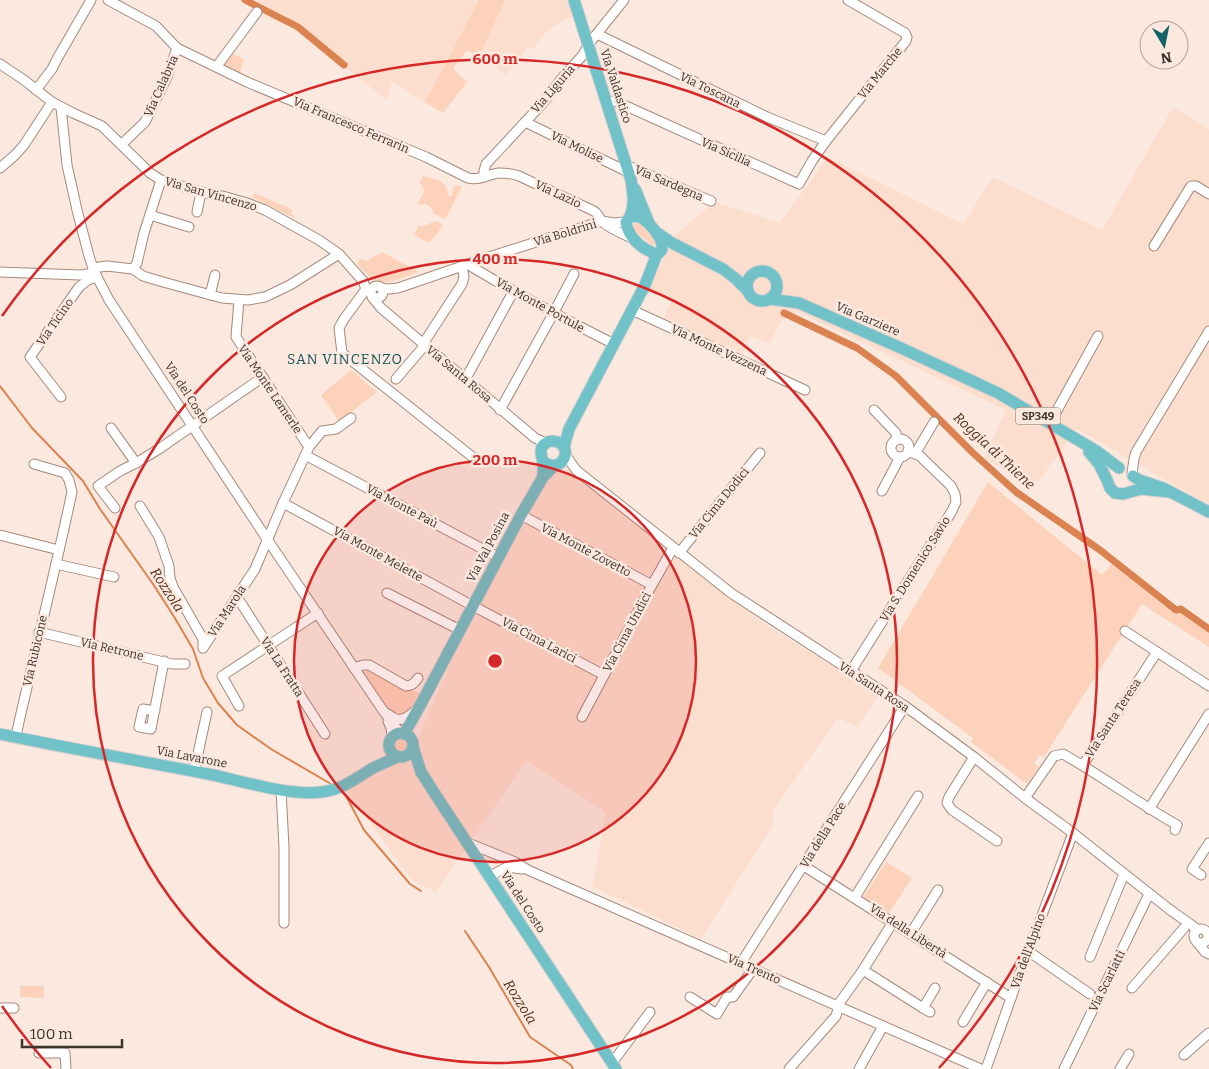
<svg xmlns="http://www.w3.org/2000/svg" width="1209" height="1069" font-family="Bitter,serif">
	<rect width="100%" height="100%" fill="#fbe9df"/>
	<g fill="#fcdece">
		<polygon points="241,0 479,0 425,102 392,82 387,100 295,28"/>
		<polygon points="505,0 568,0 573,16 549,29 533,49 528,48 506,75 479,57"/>
		<polygon points="1173,107 1209,129 1209,330 1202,343 1209,347 1209,505 1077,429 1035,486 984,458 1006,410 797,312 781,321 769,344 751,336 741,357 663,321 672,299 650,289 672,237 715,202 780,223 828,157 963,224 993,177 1102,230"/>
		<polygon points="569,469 763,623 879,695 857,727 838,718 774,809 772,827 701,939 592,886 606,812 526,761 436,892 412,880 346,790 410,756 455,653 551,473"/>
	</g>
	<g fill="#fdd2bb">
		<polygon points="479,0 505,0 479,57 467,50 453,69 467,82 443,113 425,102"/>
		<polygon points="229,52 244,59 240,73 237,73 221,66"/>
		<path d="M423 176C439 180 445 179 449 196H452L453 188 457 185 462 187 445 219 434 214C432 205 425 202 417 205L425 190 422 188 423 186 419 183Z"/>
		<polygon points="255,193 293,210 291,214 295,216 294,218 252,197"/>
		<path d="M437 221 443 224 437 234 429 243 414 235 418 226C426 227 430 222 437 221Z"/>
		<polygon points="638,221 654,239 656,244 654,245 651,244 634,230 634,223"/>
		<path d="M382 252 419 272C389 282 379 292 357 263L360 259 367 261Z"/>
		<polygon points="351,370 377,392 349,414 339,421 321,395"/>
		<polygon points="988,482 1102,575 1113,563 1209,631 1209,647 1142,604 1044,757 1040,755 1034,763 1039,767 1027,784 971,742 973,738 878,668"/>
		<polygon points="368,670 370,670 409,691 422,692 406,715 393,717 362,673"/>
		<circle cx="400" cy="745" r="8"/>
		<polygon points="886,862 912,878 889,913 863,897"/>
		<polygon points="20,986 44,986 44,998 20,997"/>
	</g>
	<g fill="none" stroke-linecap="round" stroke-linejoin="round">
		<g stroke="#db8350" stroke-width="2">
			<polyline points="0,386 32,428 83,481 100,509 153,584 173,615 193,649 203,678 218,703 237,725 271,749 331,784"/>
			<polyline points="345,794 364,830 410,884 421,891"/>
			<polyline points="465,931 489,967 530,1037 571,1065 573,1069"/>
		</g>
		<g stroke="#db8350" stroke-width="7">
			<polyline points="245,0 298,27 344,65"/>
			<polyline points="784,313 857,348 896,376 973,453 1016,492 1100,550 1176,610 1181,609 1209,629"/>
		</g>
		<defs>
			<g id="minor">
				<path d="M108 0 156 26 177 48 247 82 426 157 468 178C479 181 489 174 499 173 506 173 513 174 519 176L594 211C599 214 598 217 602 221 608 228 623 234 632 238"/>
				<polyline points="597,34 767,117 826,141"/>
				<polyline points="0,64 24,80 52,102 73,113 102,126 150,173 161,180 201,192 226,197 247,203 265,210 319,240 339,254 363,281 366,289 371,293"/>
				<polyline points="217,66 257,12"/>
				<polyline points="36,90 52,69 57,59 91,0"/>
				<polyline points="606,102 615,101 799,184 812,161 826,141 906,41 907,37 905,33 848,0"/>
				<polyline points="61,107 67,165 77,210 89,256 93,268 97,277 109,300 267,539 382,709 400,733"/>
				<polyline points="525,122 628,172"/>
				<polyline points="122,144 145,122 167,77 177,48"/>
				<polyline points="626,165 711,201"/>
				<polyline points="0,168 15,155 24,145 52,102"/>
				<polyline points="484,177 484,171 486,164 542,104 563,77 582,56 591,41 624,0"/>
				<polyline points="197,212 201,192"/>
				<polyline points="150,215 189,227"/>
				<polyline points="1154,246 1191,186 1196,186 1209,194"/>
				<path d="M467 264C515 293 564 319 614 344"/>
				<polyline points="93,268 107,266 133,269 143,276 163,282 222,298 248,300 265,297 290,285 339,254"/>
				<polyline points="133,269 137,263 144,233 161,180"/>
				<polyline points="0,272 80,275 95,273"/>
				<circle cx="377" cy="292" r="6"/>
				<polyline points="381,288 388,289 398,288 486,258 602,221 614,223 626,222"/>
				<polyline points="366,289 344,319 339,328 342,353 475,459"/>
				<polyline points="210,295 215,275"/>
				<polyline points="372,297 381,308 535,438 546,443"/>
				<polyline points="239,300 236,337 309,447"/>
				<polyline points="632,310 805,390"/>
				<polyline points="423,344 462,284 464,277 462,266"/>
				<polyline points="396,379 425,345"/>
				<polyline points="465,380 513,292"/>
				<polyline points="61,397 30,357 79,287 88,280 97,277"/>
				<polyline points="500,410 553,314 574,274"/>
				<polyline points="874,410 896,433 897,440"/>
				<polyline points="1050,423 1098,336"/>
				<polyline points="111,428 136,463"/>
				<circle cx="900" cy="448" r="9"/>
				<polyline points="565,454 576,470 731,593 905,706 974,757 1025,798 1073,833 1169,909 1197,929"/>
				<polyline points="915,454 934,422"/>
				<polyline points="305,455 498,557"/>
				<polyline points="1132,473 1134,459 1136,452 1209,331"/>
				<polyline points="882,491 900,457"/>
				<polyline points="283,503 473,606 604,675"/>
				<polyline points="140,506 159,537 169,566 170,578 173,587 203,639 203,648"/>
				<polyline points="115,508 98,486 120,471 136,463 159,449 263,377"/>
				<polyline points="521,515 652,585"/>
				<polyline points="0,535 59,550"/>
				<polyline points="679,553 760,453"/>
				<polyline points="56,564 114,577"/>
				<polyline points="387,593 460,630"/>
				<polyline points="239,600 325,734"/>
				<polyline points="1125,631 1209,686"/>
				<polyline points="39,632 172,664 185,664"/>
				<polyline points="203,648 255,569 283,503 309,447 322,431 336,429 351,418"/>
				<path d="M354 668 363 665H369L406 686C412 686 415 683 418 678"/>
				<polyline points="851,671 952,511 956,502 955,494 951,486 920,456 908,451"/>
				<polyline points="239,706 222,676 318,613"/>
				<polyline points="155,711 143,709 139,727 151,729 164,661"/>
				<path d="M388 714C399 723 404 720 415 711"/>
				<polyline points="582,717 652,585 673,548"/>
				<polyline points="388,721 391,728 392,737"/>
				<path d="M17 738V731C35 651 55 572 72 492L69 480 65 473 34 464"/>
				<polyline points="974,757 949,797 947,803 952,810 997,841"/>
				<polyline points="1083,765 1157,652"/>
				<polyline points="194,772 207,712"/>
				<polyline points="281,790 284,847 284,923"/>
				<path d="M1025 798 1054 756 1063 754C1102 776 1138 803 1177 825L1175 830"/>
				<polyline points="1149,809 1209,714"/>
				<polyline points="468,843 515,862 528,870 981,1069"/>
				<polyline points="804,866 1011,998"/>
				<polyline points="1201,875 1192,869 1209,843"/>
				<polyline points="490,876 507,867 522,869"/>
				<polyline points="855,897 918,796"/>
				<circle cx="1201" cy="936" r="7"/>
				<polyline points="911,933 938,890"/>
				<polyline points="1197,942 1205,952 1209,954"/>
				<polyline points="1028,951 1090,994"/>
				<polyline points="1090,957 1124,874"/>
				<polyline points="741,963 905,706"/>
				<polyline points="863,970 923,1008"/>
				<polyline points="1132,988 1184,928"/>
				<polyline points="690,997 717,1014 727,997 733,997 753,969"/>
				<polyline points="0,1008 14,1008"/>
				<polyline points="930,1012 923,1008 935,988"/>
				<polyline points="963,1022 987,982"/>
				<polyline points="39,1053 65,1053 66,1069"/>
				<polyline points="1184,1055 1209,1033"/>
				<polyline points="612,1063 650,1012"/>
				<polyline points="789,1069 836,1016 840,1002 863,970 893,922"/>
				<polyline points="859,1069 883,1026"/>
				<polyline points="986,1069 1016,984 1073,833"/>
				<polyline points="1064,1069 1149,894"/>
				<polyline points="1120,1069 1129,1054"/>
			</g>
			<g id="major">
				<path d="M574 0 631 180C633 193 635 205 630 217"/>
				<polyline points="635,189 649,223"/>
				<polyline points="659,234 672,243 723,269 736,279 748,291"/>
				<circle cx="762" cy="286" r="15"/>
				<polyline points="770,299 799,303 901,348 998,393 1095,450 1119,468"/>
				<path d="M564 447 569 429 645 285 657 254C672 247 650 223 642 218 638 215 634 216 630 217L626 222C628 238 643 250 657 254"/>
				<polyline points="1089,452 1099,464 1107,480 1110,488 1115,493 1123,494 1141,489 1170,492"/>
				<path d="M543 461C558 475 574 453 560 443 556 441 552 440 548 442 538 446 541 454 543 462 544 466 543 472 543 477"/>
				<polyline points="1133,476 1139,480 1163,488 1209,512"/>
				<circle cx="401" cy="745" r="12"/>
				<path d="M0 734C71 749 142 761 213 775 245 782 290 796 322 792 341 790 357 778 373 768 381 764 389 761 397 757"/>
				<polyline points="404,734 422,702 521,515 543,477 554,466"/>
				<polyline points="413,747 421,772 437,797 616,1069"/>
			</g>
		</defs>
		<use href="#minor" stroke="#a58a7b" stroke-width="11"/>
		<use href="#major" stroke="#d1cecd" stroke-width="13"/>
		<use href="#minor" stroke="#fff" stroke-width="9"/>
		<use href="#major" stroke="#70c2c8" stroke-width="11"/>
	</g>
	<circle cx="495" cy="661" r="201" fill="#d62828" fill-opacity=".12"/>
	<g fill="none" stroke="#d62828" stroke-width="2.5">
		<circle cx="495" cy="661" r="201"/>
		<circle cx="495" cy="661" r="402"/>
		<path d="M51 1068A602 602 0 0 1 2 1006M2 316A602 602 0 1 1 939 1068"/>
	</g>
	<g text-anchor="middle" dominant-baseline="central" stroke-width="5" stroke-linejoin="round" paint-order="stroke">
		<rect fill="#fbe9df" stroke="#776a62" stroke-width="1" x="1015.5" y="407.5" width="45" height="17" rx="4"/>
		<g font-size="11" font-weight="bold" fill="#3f332d">
			<text x="1038" y="416">SP349</text>
		</g>
		<g font-size="12" fill="#3f332d" stroke="#fbe9df">
			<text transform="translate(880 73) rotate(-51)">Via Marche</text>
			<text transform="translate(161 86) rotate(-66)">Via Calabria</text>
			<text transform="translate(616 86) rotate(72)">Via Valdastico</text>
			<text transform="translate(553 89) rotate(-49)">Via Liguria</text>
			<text transform="translate(710 90) rotate(26)">Via Toscana</text>
			<text transform="translate(351 125) rotate(23)">Via Francesco Ferrarin</text>
			<text transform="translate(577 147) rotate(26)">Via Molise</text>
			<text transform="translate(726 152) rotate(24)">Via Sicilia</text>
			<text transform="translate(669 183) rotate(23)">Via Sardegna</text>
			<text transform="translate(211 194) rotate(16)">Via San Vincenzo</text>
			<text transform="translate(558 194) rotate(25)">Via Lazio</text>
			<text transform="translate(565 233) rotate(-17)">Via Boldrini</text>
			<text transform="translate(540 305) rotate(29)">Via Monte Portule</text>
			<text transform="translate(868 319) rotate(23)">Via Garziere</text>
			<text transform="translate(55 322) rotate(-55)">Via Ticino</text>
			<text transform="translate(719 350) rotate(25)">Via Monte Vezzena</text>
			<text transform="translate(459 374) rotate(40)">Via Santa Rosa</text>
			<text transform="translate(270 389) rotate(56)">Via Monte Lemerle</text>
			<text transform="translate(187 393) rotate(57)">Via del Costo</text>
			<text transform="translate(719 503) rotate(-51)">Via Cima Dodici</text>
			<text transform="translate(402 506) rotate(28)">Via Monte Paù</text>
			<text transform="translate(488 547) rotate(-62)">Via Val Posina</text>
			<text transform="translate(586 550) rotate(28)">Via Monte Zovetto</text>
			<text transform="translate(378 554) rotate(29)">Via Monte Melette</text>
			<text transform="translate(915 569) rotate(-58)">Via S. Domenico Savio</text>
			<text transform="translate(227 611) rotate(-57)">Via Marola</text>
			<text transform="translate(627 632) rotate(-62)">Via Cima Undici</text>
			<text transform="translate(539 640) rotate(28)">Via Cima Larici</text>
			<text transform="translate(112 649) rotate(13)">Via Retrone</text>
			<text transform="translate(35 651) rotate(-77)">Via Rubicone</text>
			<text transform="translate(282 667) rotate(57)">Via La Fratta</text>
			<text transform="translate(874 687) rotate(33)">Via Santa Rosa</text>
			<text transform="translate(1113 718) rotate(-57)">Via Santa Teresa</text>
			<text transform="translate(192 757) rotate(11)">Via Lavarone</text>
			<text transform="translate(823 835) rotate(-58)">Via della Pace</text>
			<text transform="translate(523 902) rotate(57)">Via del Costo</text>
			<text transform="translate(908 931) rotate(33)">Via della Libertà</text>
			<text transform="translate(1028 951) rotate(-70)">Via dell'Alpino</text>
			<text transform="translate(754 969) rotate(24)">Via Trento</text>
			<text transform="translate(1107 981) rotate(-64)">Via Scarlatti</text>
		</g>
		<g font-size="14" letter-spacing="1" fill="#1c575c" stroke="#fbe9df">
			<text x="345" y="359">SAN VINCENZO</text>
		</g>
		<g font-size="14" font-style="italic" fill="#522e18" stroke="#fbe9df">
			<text transform="translate(994 451) rotate(43)">Roggia di Thiene</text>
			<text transform="translate(167 590) rotate(57)">Rozzola</text>
			<text transform="translate(520 1002) rotate(58)">Rozzola</text>
		</g>
	</g>
	<circle cx="495" cy="661" r="8" fill="#d62828" stroke="#fbe9df" stroke-width="2.5"/>
	<g font-size="15" text-anchor="middle" font-weight="bold" fill="#d62828" stroke="#fbe9df" stroke-width="5" stroke-linejoin="round" paint-order="stroke">
		<text x="495" y="64">600 m</text>
		<text x="495" y="264">400 m</text>
		<text x="495" y="465">200 m</text>
	</g>
	<g transform="translate(1164 45) rotate(170)"><circle r="24" fill="#fbe9df" stroke="#b0a098"/>
	<path d="M0-4L9 19L0 12L-9 19Z" fill="#136369"/>
	<text y="-8" font-size="14" font-weight="bold" text-anchor="middle" fill="#3f332d">N</text>
	</g>
	<path d="M22 1039v8h100v-8" fill="none" stroke="#3f332d" stroke-width="2.5"/>
	<text x="30" y="1039" font-size="15" fill="#3f332d" stroke="#fbe9df" stroke-width="4" paint-order="stroke">100 m</text>
</svg>
